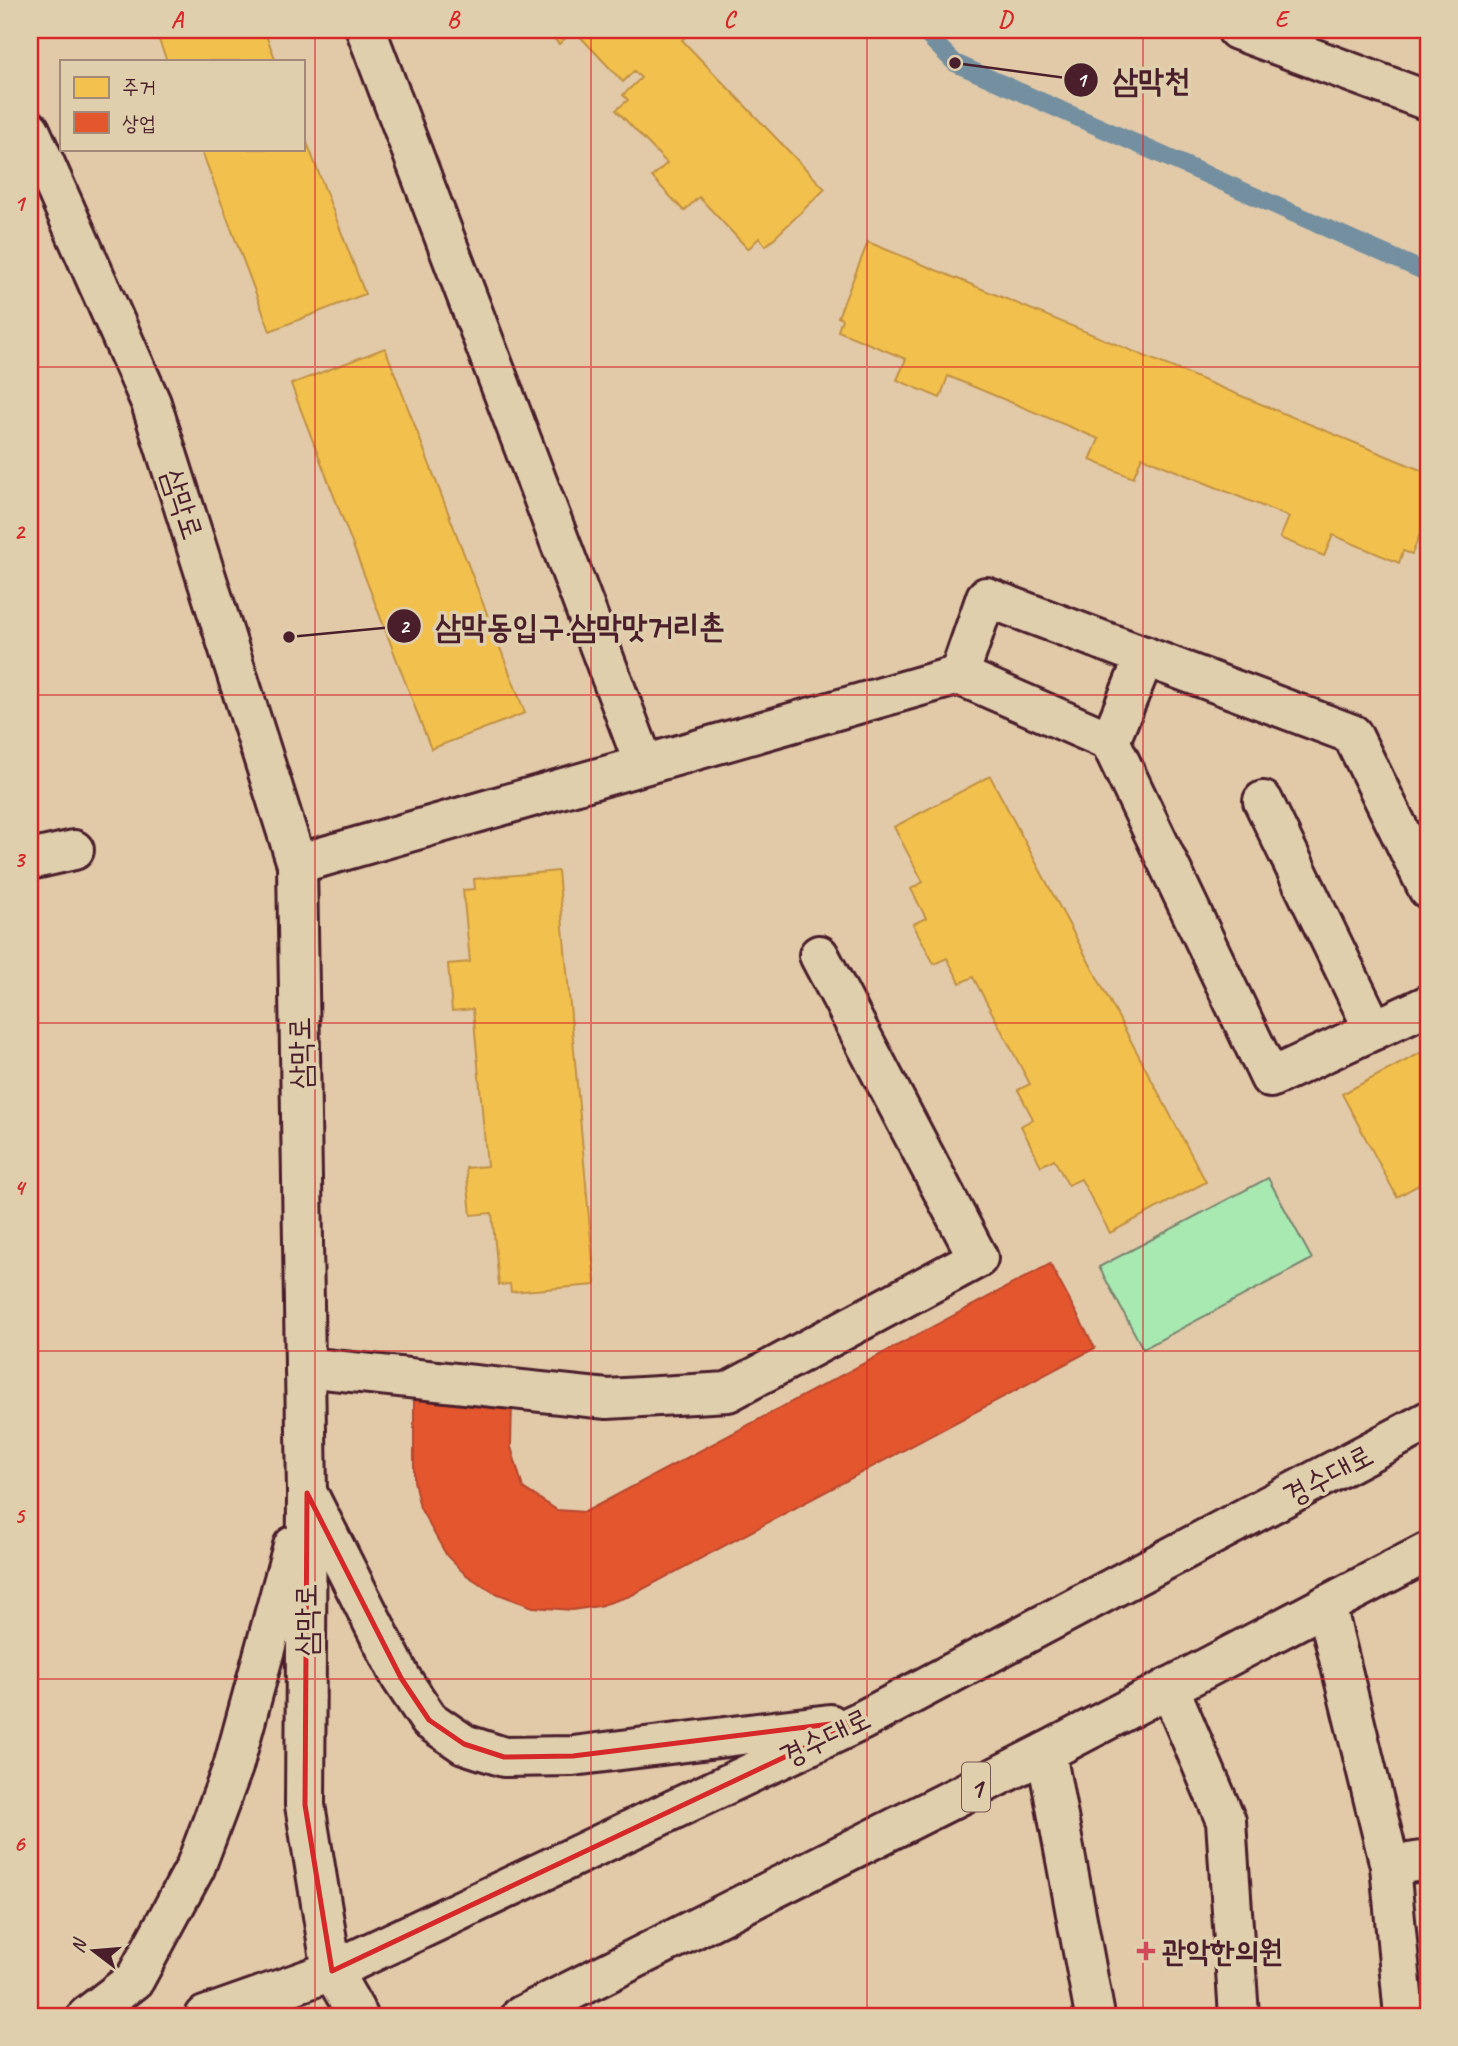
<svg xmlns="http://www.w3.org/2000/svg" width="1458" height="2046" font-family="Caveat,'Poor Story',sans-serif">
	<rect width="100%" height="100%" fill="#e2caa9"/>
	<filter id="ink" filterUnits="userSpaceOnUse"><feTurbulence type="fractalNoise" baseFrequency=".0143" numOctaves="2"/><feDisplacementMap in="SourceGraphic" scale="14" xChannelSelector="R" yChannelSelector="G"/><feConvolveMatrix kernelMatrix="1 2 1 2 8 2 1 2 1" color-interpolation-filters="sRGB"/></filter>
	<g filter="url(#ink)">
		<polygon fill="#a8e9b2" stroke="#79846e" stroke-width="2" points="1268,1178 1312,1259 1143,1349 1099,1267"/>
		<g fill="#f2c14e" stroke="#c09044" stroke-width="2">
			<polygon points="155,30 264,30 276,61 167,61"/>
			<polygon points="546,30 693,30 682,40 825,189 766,246 759,238 748,249 699,197 684,211 652,177 667,163 616,110 628,100 623,95 641,78 634,71 623,82 574,30 559,44"/>
			<polygon points="303,132 365,294 270,331 201,149 303,149"/>
			<polygon points="868,242 1428,473 1428,514 1412,554 1403,551 1399,563 1333,535 1324,556 1280,538 1289,517 1142,457 1133,478 1090,460 1099,439 948,376 940,398 897,380 906,359 838,331 842,319 838,317"/>
			<polygon points="385,348 525,713 431,749 291,384"/>
			<polygon points="990,776 1206,1182 1110,1233 1081,1179 1068,1185 1054,1159 1041,1166 1021,1126 1033,1119 1018,1090 1030,1084 973,977 960,983 947,958 934,964 913,924 926,918 911,889 923,882 894,827"/>
			<polygon points="558,871 595,1285 511,1292 510,1284 499,1285 492,1213 471,1215 466,1168 487,1166 473,1009 452,1011 448,964 470,962 463,890 475,889 474,879"/>
			<polygon points="1428,1049 1428,1180 1397,1197 1342,1094"/>
		</g>
		<polygon fill="#e4572e" stroke="#b6462d" stroke-width="2" points="1050,1264 1095,1348 630,1596 599,1606 572,1610 533,1607 493,1592 465,1574 447,1556 420,1508 414,1481 414,1400 512,1400 511,1447 523,1488 557,1510 585,1512"/>
		<g fill="none" stroke-linecap="round" stroke-linejoin="round">
			<polyline stroke="#738fa0" stroke-width="18" points="922,30 955,63 1428,273"/>
			<defs>
				<g id="minor">
					<polyline points="366,30 644,764"/>
					<polyline points="1237,30 1428,101"/>
					<polyline points="959,675 986,597 1352,734 1428,889"/>
					<polyline points="1110,741 1145,656"/>
					<polyline points="1263,801 1374,1030"/>
					<polyline points="30,860 74,850"/>
					<polyline points="297,864 959,675 1110,741 1270,1078 1428,1005"/>
					<polyline points="305,1367 607,1399 728,1392 978,1258 819,955"/>
					<polyline points="1326,1605 1390,1866 1404,2016"/>
					<polyline points="1169,1687 1226,1821 1239,2016"/>
					<polyline points="1046,1752 1095,2016"/>
					<polyline points="1390,1866 1428,1860"/>
				</g>
				<g id="major">
					<polyline points="30,130 151,403 297,864 307,1493 305,1805 332,1971 358,2016"/>
					<polyline points="310,1498 401,1678 429,1720 464,1744 504,1757 573,1756 830,1724"/>
					<polyline points="87,2016 135,1979 195,1868 233,1767 293,1546"/>
					<polyline points="205,2016 332,1971 863,1720 1428,1421"/>
					<polyline points="521,2016 1046,1752 1428,1552"/>
				</g>
			</defs>
			<use href="#minor" stroke="#4a1f2b" stroke-width="44"/>
			<use href="#major" stroke="#4a1f2b" stroke-width="44"/>
			<use href="#minor" stroke="#e0cfad" stroke-width="38"/>
			<use href="#major" stroke="#e0cfad" stroke-width="38"/>
		</g>
	</g>
	<path fill="none" stroke="#d62828" stroke-width="5" stroke-linejoin="round" d="M307 1493 401 1678 429 1720 464 1744 504 1757 573 1756 863 1720 332 1971 305 1805Z"/>
	<path fill="none" stroke="#d62828" stroke-width="2" stroke-opacity="0.55" d="M315 30V2016M591 30V2016M867 30V2016M1143 30V2016M30 367H1428M30 695H1428M30 1023H1428M30 1351H1428M30 1679H1428"/>
	<path fill="#d1495b" stroke="#e0cfad" stroke-width="2.5" d="M1142.5 1940.5h7v7h7v7h-7v7h-7v-7h-7v-7h7z"/>
	<g text-anchor="middle" dominant-baseline="central" stroke-width="7" stroke-linejoin="round" paint-order="stroke">
		<rect fill="#e0cfad" stroke="#775452" stroke-width="2" x="962" y="1762.5" width="28" height="49" rx="5"/>
		<g font-size="28" font-weight="bold" fill="#4a1f2b">
			<text x="976" y="1787">1</text>
		</g>
		<g font-size="30" fill="#4a1f2b" stroke="#e0cfad">
			<text transform="translate(183 504) rotate(72)">삼막로</text>
			<text transform="translate(300 1053) rotate(-91)">삼막로</text>
			<text transform="translate(1328 1475) rotate(-28)">경수대로</text>
			<text transform="translate(306 1620) rotate(-90)">삼막로</text>
			<text transform="translate(825 1737) rotate(-26)">경수대로</text>
		</g>
		<g font-size="30" font-weight="bold" fill="#4a1f2b" stroke="#e0cfad" text-anchor="start">
			<text x="1162" y="1951">관악한의원</text>
		</g>
	</g>
	<path fill="none" stroke="#4a1f2b" stroke-width="2.5" d="M955 63L1081 80M289 637L404 626"/>
	<g fill="#4a1f2b" stroke="#e0cfad" stroke-width="2.5">
		<circle cx="955" cy="63" r="7"/>
		<circle cx="289" cy="637" r="7"/>
		<circle cx="1081" cy="80" r="18"/>
		<circle cx="404" cy="626" r="18"/>
	</g>
	<g font-size="21" text-anchor="middle" font-weight="bold" fill="#fff">
		<text x="1081" y="87">1</text>
		<text x="404" y="633">2</text>
	</g>
	<g font-size="32" text-anchor="middle" font-weight="bold" fill="#4a1f2b" stroke="#e0cfad" stroke-width="7" stroke-linejoin="round" paint-order="stroke">
		<text x="1151" y="91">삼막천</text>
		<text x="580" y="637">삼막동입구.삼막맛거리촌</text>
	</g>
	<rect width="1458" height="2046" fill="none" stroke="#e0cfad" stroke-width="77"/>
	<rect x="60" y="60" width="245" height="91" fill="#e0cfad" stroke="#a48979" stroke-width="2"/>
	<rect x="74" y="77" width="35" height="21" fill="#f2c14e" stroke="#a48979" stroke-width="2"/>
	<text x="122" y="94" font-size="21" fill="#4a1f2b">주거</text>
	<rect x="74" y="112" width="35" height="21" fill="#e4572e" stroke="#a48979" stroke-width="2"/>
	<text x="122" y="130" font-size="21" fill="#4a1f2b">상업</text>
	<g transform="translate(94 1951) rotate(286)" stroke="#e0cfad" stroke-width="5" paint-order="stroke">
	<path d="M0-5L12 26L0 18L-12 26Z" fill="#4a1f2b"/>
	<text y="-10" font-size="19" font-weight="bold" text-anchor="middle" fill="#4a1f2b">N</text>
	</g>
	<rect x="38" y="38" width="1382" height="1970" fill="none" stroke="#d62828" stroke-width="2.5"/>
	<g font-size="23" text-anchor="middle" font-weight="bold" fill="#d62828">
		<text x="177" y="27">A</text>
		<text x="453" y="27">B</text>
		<text x="729" y="27">C</text>
		<text x="1005" y="27">D</text>
		<text x="1281" y="27">E</text>
		<text x="19" y="211">1</text>
		<text x="19" y="539">2</text>
		<text x="19" y="867">3</text>
		<text x="19" y="1195">4</text>
		<text x="19" y="1523">5</text>
		<text x="19" y="1851">6</text>
	</g>
</svg>
